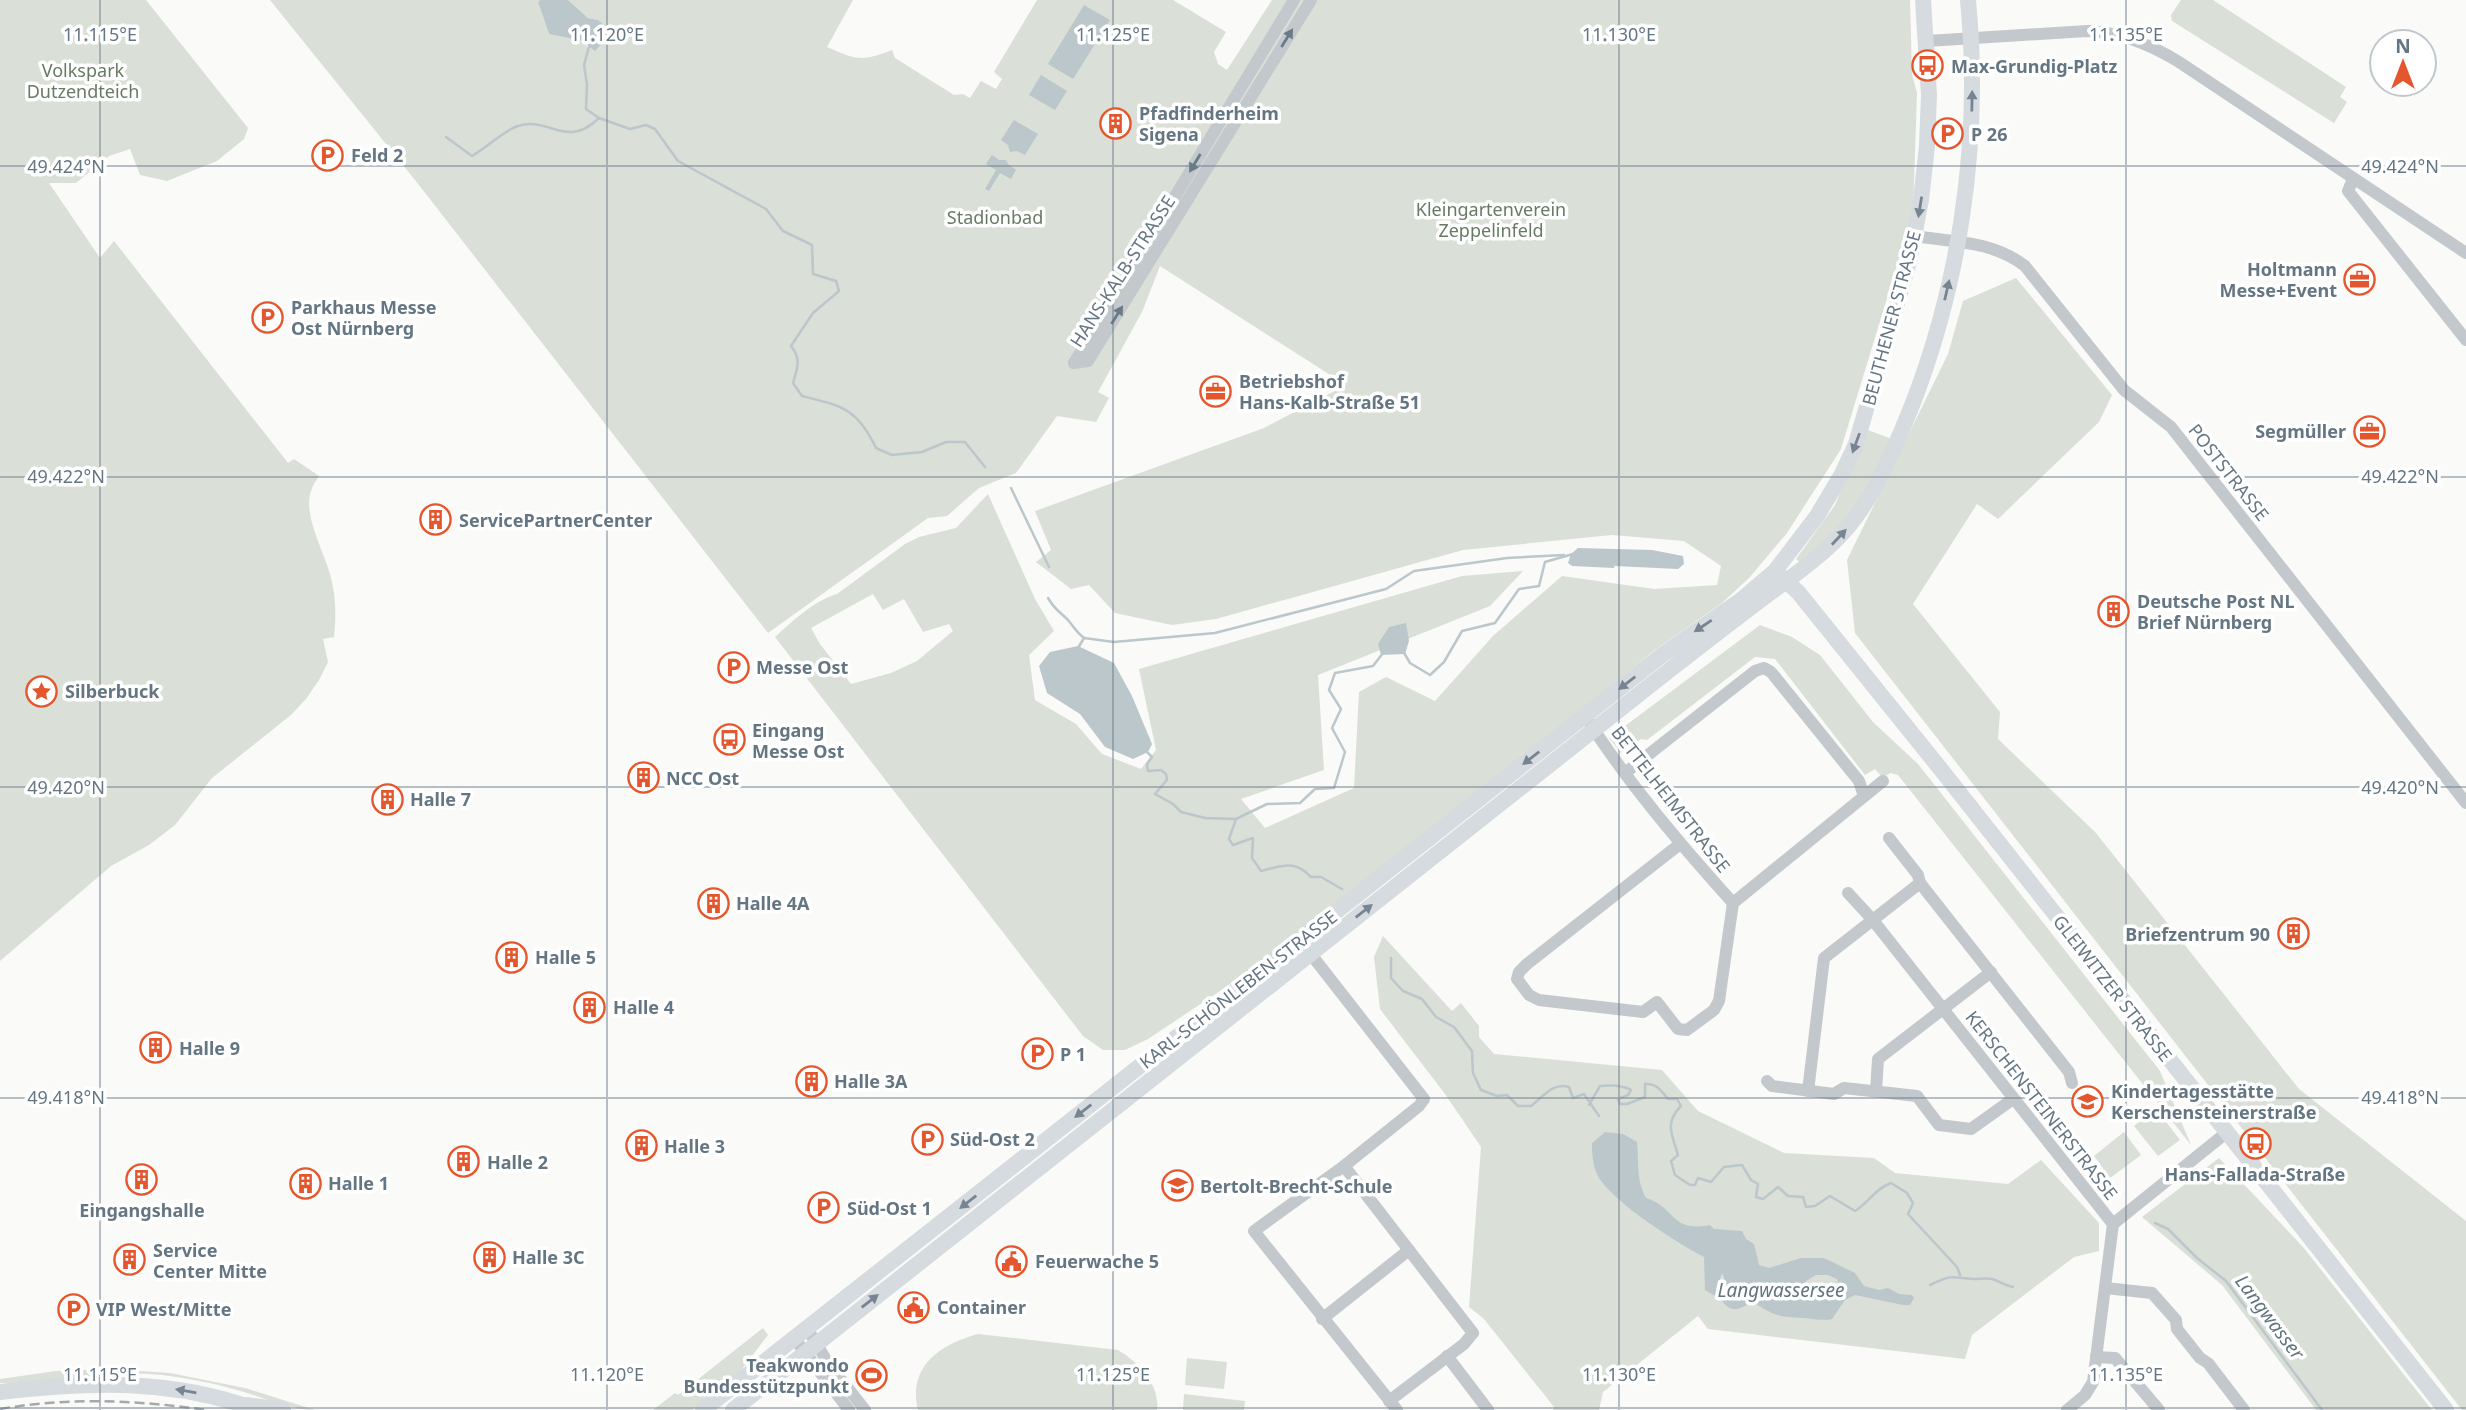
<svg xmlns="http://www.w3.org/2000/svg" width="2466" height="1410" font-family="'Noto Sans',sans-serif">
	<rect width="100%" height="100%" fill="#fafaf8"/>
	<g fill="#dadfd7" fill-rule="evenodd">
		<path d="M0 0H146L248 128 244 139 217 161 167 181 140 175 130 149 109 156 76 183H49L100 258 114 241 288 463 294 459 319 476C316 481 312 486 311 491 302 516 327 556 332 582 336 600 336 619 334 637L323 639 328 662 319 680 306 699 291 715 212 778 175 825 149 845 111 866 0 961Z"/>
		<path d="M270 0H540L538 2 549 34 582 41 589 48 598 20 588 18 568 0H853L827 47C857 60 861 62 892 50L895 58 954 95 963 94 970 98 981 81 996 89 1002 79 994 72 1037 0H1173L1226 32 1214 52 1218 64 1227 70 1272 0H1910L1912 74 1917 93 1913 213 1841 449 1787 533 1750 577 1722 603 1652 652 1547 739 1241 977 1148 1039 1125 1050H1103L1083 1036 775 637C793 621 813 601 837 594L905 544 919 537 956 528 988 494 1035 599 1054 631 1029 655 1035 700 1076 724 1102 754 1141 769 1156 750 1139 669 1462 576 1523 571 1490 606 1318 675 1324 770 1241 799 1265 828 1354 788 1359 692 1386 677 1435 701 1493 636 1562 576 1654 589 1717 585 1721 566 1684 541 1612 535 1463 550 1216 619 1172 625 1115 613 1089 585 1071 589 1036 562 1051 550 1035 511 1264 428 1346 385 1160 266 1142 312 1098 392 1109 398 1096 422 1057 416 1016 473 979 488 947 516 928 518 768 633 415 180ZM873 594 883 610 904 599 923 632 949 624 953 631 917 661 891 673 851 684 820 644 811 628Z"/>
		<polygon points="2181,0 2213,0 2346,87 2340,97 2347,102 2334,123 2172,21 2171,15"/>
		<polygon points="2016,278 2112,395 2099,422 1998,519 1977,504 1913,604 2000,712 1998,739 2096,833 2299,1089 2466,1221 2466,1410 2462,1410 1855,633 1847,560 1948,354 1963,301"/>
		<polygon points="1865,429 1892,439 1850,517 1802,564 1796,559 1835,505"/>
		<polygon points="1760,625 1792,637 1820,655 1873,722 1918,764 2160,1071 2191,1145 1898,775 1890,773 1883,778 1875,769 1865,775 1775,659 1755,657 1647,740 1641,739 1621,753 1609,738"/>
		<polygon points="1383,936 1452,1011 1461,1003 1479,1026 1479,1037 1494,1054 1662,1070 1698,1111 1784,1153 1874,1158 1895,1173 2008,1184 2041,1160 2099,1223 2099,1251 2074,1257 1972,1335 1965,1359 1708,1329 1698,1316 1603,1392 1599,1410 1553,1410 1554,1407 1484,1319 1469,1307 1481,1147 1445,1094 1380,1009 1374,957"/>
		<polygon points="2156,1109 2180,1140 2158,1156 2134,1126"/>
		<polygon points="2124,1132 2141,1155 2110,1178 2094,1156"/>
		<polygon points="2219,1158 2303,1247 2432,1410 2316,1410 2222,1285 2142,1217"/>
		<polygon points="763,1328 768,1335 739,1373 692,1410 653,1410 675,1393 678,1395"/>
		<path d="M978 1334 1118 1350C1138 1362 1160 1384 1157 1410H918C907 1366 941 1344 978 1334Z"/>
		<polygon points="1187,1358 1227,1362 1224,1389 1185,1385"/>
		<path d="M110 1369 170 1373 245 1388 315 1410C287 1410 261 1396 233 1389 213 1383 191 1379 170 1376 114 1368 57 1384 0 1383V1379L56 1371Z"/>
		<polygon points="1184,1394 1245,1401 1244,1410 1183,1410"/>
	</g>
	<g fill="#bbc7cb" fill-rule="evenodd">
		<polygon points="540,0 568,0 588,18 598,20 608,29 603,42 595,51 582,41 549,34 538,2"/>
		<polygon points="1084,5 1110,20 1073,79 1048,64"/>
		<polygon points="1041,75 1067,91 1055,110 1029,95"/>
		<polygon points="1014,120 1038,134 1025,155 1017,151 1010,152 1008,145 1001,140"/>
		<polygon points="992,155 999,160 1006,160 1009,165 1016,170 1011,179 1000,173 989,191 985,189 996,170 986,164"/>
		<polygon points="1578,548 1652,550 1683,556 1684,564 1678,569 1615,566 1615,564 1614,568 1572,566 1568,563 1571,554"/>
		<polygon points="1406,623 1409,641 1405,654 1381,655 1378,644 1389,627"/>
		<polygon points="1078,646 1114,663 1132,696 1152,744 1148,752 1133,759 1105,747 1080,714 1047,693 1039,666 1050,652"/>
		<path d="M1605 1132 1623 1134 1637 1142C1639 1162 1636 1180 1646 1198 1676 1207 1670 1233 1710 1225L1714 1229 1742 1231 1746 1239 1754 1244 1759 1265 1769 1268 1801 1258H1824L1855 1273 1864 1286 1879 1290 1888 1288 1899 1294 1912 1295 1914 1298 1910 1305H1903L1855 1295 1845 1300 1832 1319C1823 1321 1814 1319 1804 1318 1780 1316 1778 1318 1756 1304L1750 1306 1748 1304C1735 1313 1726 1310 1720 1296 1723 1288 1727 1281 1722 1273L1715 1296 1705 1290 1704 1257C1674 1241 1621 1207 1601 1181 1593 1170 1592 1156 1592 1143ZM1816 1275H1828L1837 1279 1839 1288 1823 1300 1807 1295 1806 1281Z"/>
	</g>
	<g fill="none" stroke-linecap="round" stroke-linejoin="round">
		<g stroke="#bbc7cb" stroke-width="2.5">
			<path d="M589 47 584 65 587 84 586 109 599 118 630 129 646 125 655 129 678 161 766 209 783 231 812 245 813 274 836 281 839 291 813 313 791 346C802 359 797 369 793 383L802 396C842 406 857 408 876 448L892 455 922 452 946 442H965L985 467"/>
			<path d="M446 137 472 156C485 149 506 129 518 126 550 116 566 150 599 118"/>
			<polyline points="1011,488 1049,567"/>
			<path d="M1048 598C1055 610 1059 611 1068 620 1074 627 1076 632 1084 638L1078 648"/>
			<polyline points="1084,638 1114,642 1215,633 1386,589 1414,571 1507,558 1564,555"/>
			<polyline points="1403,651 1410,663 1430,675 1444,662 1462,631 1495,623 1519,589 1539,586 1545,562 1573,554"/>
			<polyline points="1146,751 1152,757 1147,764 1148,771 1161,770 1166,774 1167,780 1155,794 1173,804 1181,812 1205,818 1236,819 1267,804 1300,803 1315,789 1334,788 1345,752 1332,728 1341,709 1329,690 1335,673 1373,666 1383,653"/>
			<path d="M1236 819 1229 839 1233 845 1253 838 1252 858 1261 871C1282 866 1294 859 1311 877H1321L1342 889"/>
			<path d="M1391 958V978L1403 991 1422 999 1436 1017 1454 1027 1472 1051 1473 1073 1481 1090 1497 1096 1507 1095 1518 1106H1531C1544 1096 1553 1082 1569 1087L1573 1098 1584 1094 1599 1116"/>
			<path d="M1589 1105 1600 1086C1610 1085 1622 1085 1631 1090L1628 1095 1618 1099 1620 1104H1627L1645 1097V1084C1656 1083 1661 1090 1668 1099H1677L1681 1106C1664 1123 1672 1134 1678 1155L1671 1161 1675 1175 1690 1185H1695L1698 1178 1711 1182 1724 1167 1742 1165 1751 1180 1758 1184 1756 1197 1763 1199 1778 1187 1788 1196 1803 1197 1806 1207 1815 1206 1830 1196 1855 1211C1869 1202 1875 1189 1891 1183L1907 1193 1913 1203 1908 1214 1957 1267 1960 1275"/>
			<polyline points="2155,1223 2168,1229 2197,1258 2226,1281 2322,1410"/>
			<path d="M1930 1285C1955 1273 1950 1278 1974 1279 1980 1279 1987 1278 1992 1279 2000 1281 2002 1285 2013 1287"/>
		</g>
		<g stroke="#c3c8cc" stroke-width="12">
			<path d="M1927 41 2087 31C2121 32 2150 44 2179 62L2466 253"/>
			<polyline points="2353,179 2348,191 2466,340"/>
			<path d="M1915 236C1953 242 1993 241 2025 266L2124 390 2171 427 2466 803"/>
			<polyline points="1074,363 1088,361 1311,0"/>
			<polyline points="1074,363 1294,0"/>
			<path d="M1585 716C1628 783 1680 844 1733 903"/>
			<polyline points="1625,773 1755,671 1764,668 1771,672 1859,781 1864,796"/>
			<polyline points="1889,838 1918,875 1920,883"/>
			<polyline points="1680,844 1527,964 1519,972 1517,979 1529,995 1539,1000 1643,1012 1657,1002 1678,1029 1687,1030 1714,1010 1719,1001 1733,903"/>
			<polyline points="1848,893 1872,919 2113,1224"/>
			<polyline points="1733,903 1883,781"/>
			<polyline points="1310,953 1424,1099 1419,1106 1344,1166 1254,1231 1397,1410"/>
			<polyline points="1767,1081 1772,1086 1834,1094 1844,1088 1917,1096 1939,1125 1971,1129 2013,1099"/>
			<polyline points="1808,1091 1824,958 1920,883 2069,1072 2072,1083"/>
			<polyline points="1876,1091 1878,1059 1991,972"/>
			<polyline points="1344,1166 1473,1333 1464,1344 1389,1401"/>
			<polyline points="2105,1288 2152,1293 2176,1320 2177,1329 2200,1358 2208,1363 2244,1410"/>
			<polyline points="1322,1319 1409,1250"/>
			<polyline points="807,1328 828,1363 865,1410"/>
			<polyline points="794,1338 849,1410"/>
			<polyline points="1447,1356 1488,1410"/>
			<polyline points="2096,1357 2115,1358 2159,1410"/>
			<polyline points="2067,1410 2085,1395 2093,1382 2113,1224 2226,1133"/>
		</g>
		<g stroke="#d6dbdf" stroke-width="16">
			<polyline points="1779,575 1798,592 1943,772 2446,1410"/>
			<path d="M0 1392C90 1382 170 1378 257 1410"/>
			<polyline points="246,1405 283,1410"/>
			<polyline points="703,1410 1662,655 1741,600 1775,571 1817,516 1842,474 1856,444 1909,262 1921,200 1927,146 1929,95 1923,0"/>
			<path d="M733 1410 1667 672C1699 647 1731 622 1763 598 1793 576 1824 555 1848 527 1872 498 1887 464 1902 430 1959 296 1982 145 1968 0"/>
		</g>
		<path stroke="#a2aab0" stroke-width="2.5" stroke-dasharray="10 5" stroke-linecap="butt" d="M0 1409C69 1397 137 1400 206 1410"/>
	</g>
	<defs><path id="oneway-solid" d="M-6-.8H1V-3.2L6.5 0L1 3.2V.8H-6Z" transform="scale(1.75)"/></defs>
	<g fill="#6a7a87">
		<use href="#oneway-solid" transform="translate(1287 38) rotate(-58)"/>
		<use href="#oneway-solid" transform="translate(1195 163) rotate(121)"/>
		<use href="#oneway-solid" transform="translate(1117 315) rotate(-58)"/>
	</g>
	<g fill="#768591">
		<use href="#oneway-solid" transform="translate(1972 101) rotate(-89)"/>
		<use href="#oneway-solid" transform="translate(1920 207) rotate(99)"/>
		<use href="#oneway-solid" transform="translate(1947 290) rotate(-77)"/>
		<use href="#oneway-solid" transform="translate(1856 443) rotate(110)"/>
		<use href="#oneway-solid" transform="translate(1839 537) rotate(-47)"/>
		<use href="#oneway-solid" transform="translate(1703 626) rotate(146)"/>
		<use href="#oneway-solid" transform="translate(1627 683) rotate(142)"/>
		<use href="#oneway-solid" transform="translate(1531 758) rotate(142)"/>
		<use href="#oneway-solid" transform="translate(1364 911) rotate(-38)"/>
		<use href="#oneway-solid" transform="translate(1083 1111) rotate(142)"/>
		<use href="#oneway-solid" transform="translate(968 1202) rotate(142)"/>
		<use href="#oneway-solid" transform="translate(870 1301) rotate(-38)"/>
		<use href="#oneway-solid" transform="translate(186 1391) rotate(-170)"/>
	</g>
	<path fill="none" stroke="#657683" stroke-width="2" stroke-opacity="0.45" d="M100 0V1410M607 0V1410M1113 0V1410M1619 0V1410M2126 0V1410M0 166H2466M0 477H2466M0 787H2466M0 1098H2466M0 1408H2466"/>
	<defs>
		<symbol id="bus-ring" viewBox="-11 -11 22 22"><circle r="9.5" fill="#fff" stroke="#e4572e" stroke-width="1.5"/><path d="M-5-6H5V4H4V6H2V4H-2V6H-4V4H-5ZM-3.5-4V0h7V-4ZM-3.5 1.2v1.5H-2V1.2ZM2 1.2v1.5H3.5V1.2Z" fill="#e4572e"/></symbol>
		<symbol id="building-ring" viewBox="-11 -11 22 22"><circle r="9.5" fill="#fff" stroke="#e4572e" stroke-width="1.5"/><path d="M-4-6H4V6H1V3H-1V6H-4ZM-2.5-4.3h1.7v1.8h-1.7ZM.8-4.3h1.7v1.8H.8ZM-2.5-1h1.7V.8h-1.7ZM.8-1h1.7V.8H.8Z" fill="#e4572e"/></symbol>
		<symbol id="parking-ring" viewBox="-11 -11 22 22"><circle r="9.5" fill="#fff" stroke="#e4572e" stroke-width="1.5"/><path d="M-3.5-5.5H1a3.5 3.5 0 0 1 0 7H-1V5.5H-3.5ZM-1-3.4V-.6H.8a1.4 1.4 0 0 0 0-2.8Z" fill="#e4572e"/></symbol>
		<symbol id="office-ring" viewBox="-11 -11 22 22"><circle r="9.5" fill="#fff" stroke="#e4572e" stroke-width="1.5"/><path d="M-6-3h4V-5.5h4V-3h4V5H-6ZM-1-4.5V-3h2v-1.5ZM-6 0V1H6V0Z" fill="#e4572e"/></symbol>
		<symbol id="sight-ring" viewBox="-11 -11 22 22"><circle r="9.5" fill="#fff" stroke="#e4572e" stroke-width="1.5"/><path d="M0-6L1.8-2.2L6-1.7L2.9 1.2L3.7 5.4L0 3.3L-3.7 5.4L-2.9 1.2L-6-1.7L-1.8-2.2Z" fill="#e4572e"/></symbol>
		<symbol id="school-ring" viewBox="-11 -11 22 22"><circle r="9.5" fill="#fff" stroke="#e4572e" stroke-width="1.5"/><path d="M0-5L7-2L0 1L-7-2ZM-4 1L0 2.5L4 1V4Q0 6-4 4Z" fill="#e4572e"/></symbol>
		<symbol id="civic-ring" viewBox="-11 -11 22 22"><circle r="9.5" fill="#fff" stroke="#e4572e" stroke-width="1.5"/><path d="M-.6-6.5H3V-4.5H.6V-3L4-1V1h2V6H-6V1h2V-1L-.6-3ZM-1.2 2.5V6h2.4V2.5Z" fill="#e4572e"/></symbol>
		<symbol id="stadium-ring" viewBox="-11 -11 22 22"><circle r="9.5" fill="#fff" stroke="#e4572e" stroke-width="1.5"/><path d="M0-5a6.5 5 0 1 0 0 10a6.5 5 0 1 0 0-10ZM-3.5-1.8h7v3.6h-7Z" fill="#e4572e"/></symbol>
	</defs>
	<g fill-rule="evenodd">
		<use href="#bus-ring" x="1910" y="48" width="35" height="35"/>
		<use href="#building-ring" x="1098" y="106" width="35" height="35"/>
		<use href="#parking-ring" x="1930" y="116" width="35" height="35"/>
		<use href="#parking-ring" x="310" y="138" width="35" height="35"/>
		<use href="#office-ring" x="2342" y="262" width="35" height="35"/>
		<use href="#parking-ring" x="250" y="300" width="35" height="35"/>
		<use href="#office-ring" x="1198" y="374" width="35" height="35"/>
		<use href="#office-ring" x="2352" y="414" width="35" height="35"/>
		<use href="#building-ring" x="418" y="502" width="35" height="35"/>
		<use href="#building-ring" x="2096" y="594" width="35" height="35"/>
		<use href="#parking-ring" x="716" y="650" width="35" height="35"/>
		<use href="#sight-ring" x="24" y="674" width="35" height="35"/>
		<use href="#bus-ring" x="712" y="722" width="35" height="35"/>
		<use href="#building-ring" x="626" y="760" width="35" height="35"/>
		<use href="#building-ring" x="370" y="782" width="35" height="35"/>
		<use href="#building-ring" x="696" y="886" width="35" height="35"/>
		<use href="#building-ring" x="2276" y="916" width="35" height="35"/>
		<use href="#building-ring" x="494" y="940" width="35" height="35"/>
		<use href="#building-ring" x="572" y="990" width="35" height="35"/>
		<use href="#building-ring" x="138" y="1030" width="35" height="35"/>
		<use href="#parking-ring" x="1020" y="1036" width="35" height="35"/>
		<use href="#building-ring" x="794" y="1064" width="35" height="35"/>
		<use href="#school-ring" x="2070" y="1084" width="35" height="35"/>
		<use href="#parking-ring" x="910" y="1122" width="35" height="35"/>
		<use href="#bus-ring" x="2238" y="1126" width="35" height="35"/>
		<use href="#building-ring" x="624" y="1128" width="35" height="35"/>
		<use href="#building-ring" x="446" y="1144" width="35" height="35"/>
		<use href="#building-ring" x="124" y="1162" width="35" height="35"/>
		<use href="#building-ring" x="288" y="1166" width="35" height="35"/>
		<use href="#school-ring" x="1160" y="1168" width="35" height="35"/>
		<use href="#parking-ring" x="806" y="1190" width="35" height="35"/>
		<use href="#building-ring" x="472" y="1240" width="35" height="35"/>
		<use href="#building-ring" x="112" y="1242" width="35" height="35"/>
		<use href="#civic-ring" x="994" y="1244" width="35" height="35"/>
		<use href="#civic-ring" x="896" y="1290" width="35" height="35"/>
		<use href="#parking-ring" x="56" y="1292" width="35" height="35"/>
		<use href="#stadium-ring" x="854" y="1358" width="35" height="35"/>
	</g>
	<g text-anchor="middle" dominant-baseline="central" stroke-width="7" stroke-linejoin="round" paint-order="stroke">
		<g font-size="18" font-weight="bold" fill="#657683" stroke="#fff" text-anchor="start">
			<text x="1951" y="66">Max-Grundig-Platz</text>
			<text x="1139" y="113">Pfadfinderheim<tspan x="1139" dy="21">Sigena</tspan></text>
			<text x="1971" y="134">P 26</text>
			<text x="351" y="155">Feld 2</text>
			<text x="2337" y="269" text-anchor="end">Holtmann<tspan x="2337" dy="21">Messe+Event</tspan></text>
			<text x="291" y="307">Parkhaus Messe<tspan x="291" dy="21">Ost Nürnberg</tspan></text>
			<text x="1239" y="381">Betriebshof<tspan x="1239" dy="21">Hans-Kalb-Straße 51</tspan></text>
			<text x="2346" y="431" text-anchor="end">Segmüller</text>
			<text x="459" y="520">ServicePartnerCenter</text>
			<text x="2137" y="601">Deutsche Post NL<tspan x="2137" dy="21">Brief Nürnberg</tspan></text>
			<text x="756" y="667">Messe Ost</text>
			<text x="65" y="691">Silberbuck</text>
			<text x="752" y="730">Eingang<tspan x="752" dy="21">Messe Ost</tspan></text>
			<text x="666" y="778">NCC Ost</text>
			<text x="410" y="799">Halle 7</text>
			<text x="736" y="903">Halle 4A</text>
			<text x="2270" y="934" text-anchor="end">Briefzentrum 90</text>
			<text x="535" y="957">Halle 5</text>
			<text x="613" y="1007">Halle 4</text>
			<text x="179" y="1048">Halle 9</text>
			<text x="1060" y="1054">P 1</text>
			<text x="834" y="1081">Halle 3A</text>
			<text x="2111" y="1091">Kindertagesstätte<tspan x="2111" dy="21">Kerschensteinerstraße</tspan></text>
			<text x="950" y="1139">Süd-Ost 2</text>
			<text x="664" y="1146">Halle 3</text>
			<text x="487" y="1162">Halle 2</text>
			<text x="2255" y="1174" text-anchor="middle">Hans-Fallada-Straße</text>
			<text x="328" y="1183">Halle 1</text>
			<text x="1200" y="1186">Bertolt-Brecht-Schule</text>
			<text x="847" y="1208">Süd-Ost 1</text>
			<text x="142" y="1210" text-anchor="middle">Eingangshalle</text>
			<text x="153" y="1250">Service<tspan x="153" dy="21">Center Mitte</tspan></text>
			<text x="512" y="1257">Halle 3C</text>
			<text x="1035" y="1261">Feuerwache 5</text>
			<text x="937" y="1307">Container</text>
			<text x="96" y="1309">VIP West/Mitte</text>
			<text x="849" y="1365" text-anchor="end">Teakwondo<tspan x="849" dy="21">Bundesstützpunkt</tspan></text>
		</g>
		<g font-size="18" fill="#687a64" stroke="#fff">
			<text x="83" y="70">Volkspark<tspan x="83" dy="21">Dutzendteich</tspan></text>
			<text x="1491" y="209">Kleingartenverein<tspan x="1491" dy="21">Zeppelinfeld</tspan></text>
			<text x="995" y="217">Stadionbad</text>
		</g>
		<g font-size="18" fill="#657683" stroke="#fff">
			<text transform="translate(1122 271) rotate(-57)">HANS-KALB-STRASSE</text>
			<text transform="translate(1891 318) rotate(-75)">BEUTHENER STRASSE</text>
			<text transform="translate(2229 472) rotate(52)">POSTSTRASSE</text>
			<text transform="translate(1671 799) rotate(52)">BETTELHEIMSTRASSE</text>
			<text transform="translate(2113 988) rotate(52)">GLEIWITZER STRASSE</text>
			<text transform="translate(1238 989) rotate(-38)">KARL-SCHÖNLEBEN-STRASSE</text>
			<text transform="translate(2042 1105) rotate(52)">KERSCHENSTEINERSTRASSE</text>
		</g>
		<g font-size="19" font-style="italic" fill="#60757c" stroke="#fff">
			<text x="1781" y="1290">Langwassersee</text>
			<text transform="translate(2270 1317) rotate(53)">Langwasser</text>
		</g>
	</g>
	<g font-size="18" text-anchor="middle" fill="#657683" stroke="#fff" stroke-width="7" stroke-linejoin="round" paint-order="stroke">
		<text x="100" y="41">11.115°E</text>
		<text x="607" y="41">11.120°E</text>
		<text x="1113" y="41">11.125°E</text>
		<text x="1619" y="41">11.130°E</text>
		<text x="2126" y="41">11.135°E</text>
		<text x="66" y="173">49.424°N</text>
		<text x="2400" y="173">49.424°N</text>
		<text x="66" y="483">49.422°N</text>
		<text x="2400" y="483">49.422°N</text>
		<text x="66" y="794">49.420°N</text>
		<text x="2400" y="794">49.420°N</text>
		<text x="66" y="1104">49.418°N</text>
		<text x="2400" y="1104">49.418°N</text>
		<text x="100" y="1381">11.115°E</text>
		<text x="607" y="1381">11.120°E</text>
		<text x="1113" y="1381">11.125°E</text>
		<text x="1619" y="1381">11.130°E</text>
		<text x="2126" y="1381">11.135°E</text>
	</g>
	<g transform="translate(2403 63)"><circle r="33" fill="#ffffff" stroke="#c1c8cd" stroke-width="2"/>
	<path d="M0-5L12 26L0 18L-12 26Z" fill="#e4572e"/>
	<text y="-10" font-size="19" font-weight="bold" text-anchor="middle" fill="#657683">N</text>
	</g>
</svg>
